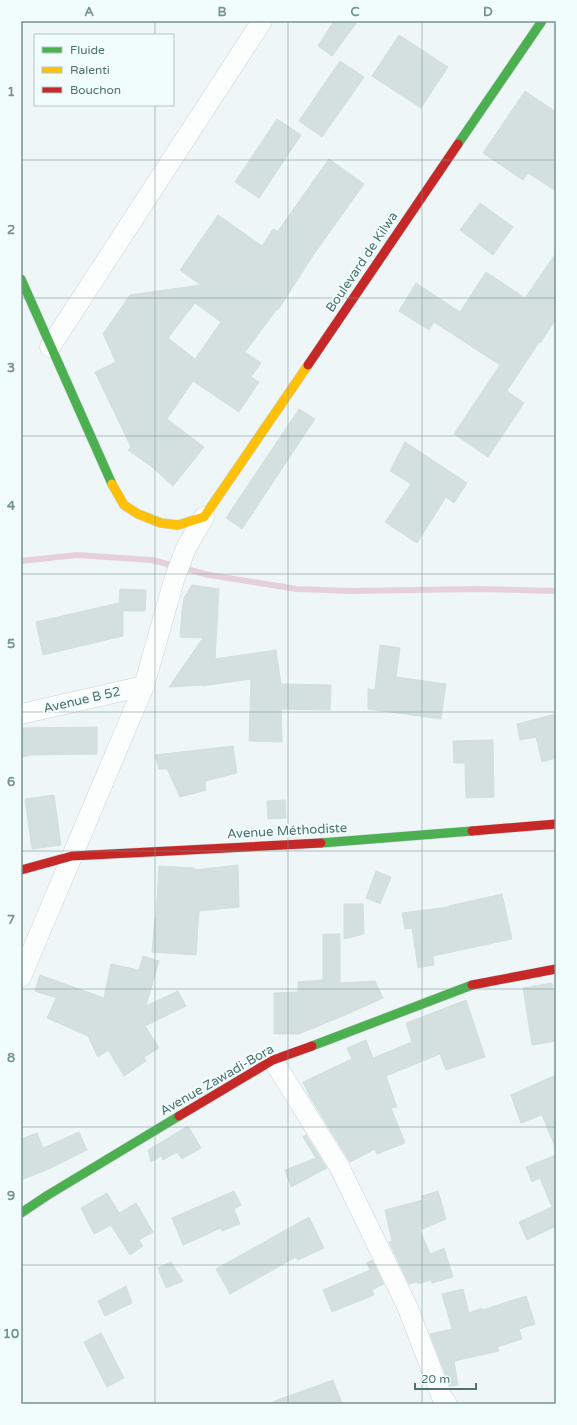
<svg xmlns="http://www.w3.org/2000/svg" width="577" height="1425" font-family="'Varela Round',sans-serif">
	<rect width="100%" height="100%" fill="#eef6f8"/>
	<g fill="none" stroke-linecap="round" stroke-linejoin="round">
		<polyline stroke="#e6d1db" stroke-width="6" points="21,561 77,555 152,560 209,575 297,589 351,591 477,589 556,591"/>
	</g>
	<g fill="#d4e0e0" stroke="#d1dfde" fill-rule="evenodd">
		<polygon points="334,21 358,21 332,56 318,46"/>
		<polygon points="399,35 448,67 421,108 372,76"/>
		<polygon points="340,61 364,77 322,137 299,121"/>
		<polygon points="525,91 556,112 556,191 528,173 523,180 483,153"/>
		<polygon points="277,119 301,135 259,198 235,182"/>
		<path d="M329 159 364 184 314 254 278 310 277 309 245 352 261 363 251 377 259 382 239 412 193 381 167 419 204 447 173 486 152 467 128 450 131 447 95 372 116 362 103 334 130 295 201 285 180 270 218 215 262 246 273 229 278 231ZM195 303 221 322 195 359 168 338Z"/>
		<polygon points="480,203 513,227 493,255 460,230"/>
		<polygon points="556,253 556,319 540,343 539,342 507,391 524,403 488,457 454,434 500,365 434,322 429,330 399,311 416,283 460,312 486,272 525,298"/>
		<polygon points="299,409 315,419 242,529 226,518"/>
		<polygon points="405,442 467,483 454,503 446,497 417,543 385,522 411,484 390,471"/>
		<polygon points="192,585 219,589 215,659 276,650 281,684 331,685 330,710 281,709 282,742 249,741 251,679 202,686 202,685 169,687 203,638 180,637 182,611 184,598"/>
		<polygon points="120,589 146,590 145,611 123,611 123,636 43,655 36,622 119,603"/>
		<polygon points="380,645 400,648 396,677 446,684 441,719 368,709 368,689 375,690"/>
		<polygon points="556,714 556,758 542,762 536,737 520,740 517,724"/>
		<polygon points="97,727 97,754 31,755 21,757 21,728"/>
		<polygon points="493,740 494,797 466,798 465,763 454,763 453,741"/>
		<polygon points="233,746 237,773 205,781 206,790 180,797 167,769 159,769 155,755"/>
		<polygon points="54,795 61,845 32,849 25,799"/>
		<polygon points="285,800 286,818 268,819 267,801"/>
		<polygon points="238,865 239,907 199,911 196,955 152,952 155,918 156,918 159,866 194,868 195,870"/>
		<polygon points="376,871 391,877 380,904 366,898"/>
		<polygon points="502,894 512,939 433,956 434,965 418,968 412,928 405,929 402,913 449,907 449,906"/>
		<polygon points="344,904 363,904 364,934 344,939"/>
		<polygon points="323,934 340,934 340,983 375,981 383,998 345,1015 299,1034 274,1034 274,993 298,992 298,982 323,980"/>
		<polygon points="143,956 159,961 146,1006 178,991 186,1006 145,1026 159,1048 144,1057 146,1061 124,1076 108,1050 98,1057 88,1036 47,1018 56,998 35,991 40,975 104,998 111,964 139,970"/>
		<polygon points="552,983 553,991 556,991 556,1041 532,1045 523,988"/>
		<polygon points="466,1000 485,1057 446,1070 440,1054 386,1076 397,1107 391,1108 405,1143 377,1154 375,1149 350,1162 310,1097 303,1082 352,1059 347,1048 366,1040 373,1058 412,1042 406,1023"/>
		<polygon points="556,1075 556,1149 542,1115 521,1123 511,1095"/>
		<polygon points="188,1126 201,1148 182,1159 177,1152 163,1160 161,1156 151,1162 148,1150"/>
		<polygon points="79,1132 87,1150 51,1168 21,1180 21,1139 37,1133 43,1148"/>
		<polygon points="306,1135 327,1168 291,1187 285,1170 316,1158 303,1137"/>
		<polygon points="556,1155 556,1226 527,1240 519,1222 552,1207 540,1178 532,1182 526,1167"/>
		<polygon points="234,1191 241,1205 234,1209 240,1224 222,1231 221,1228 183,1245 172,1218"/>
		<polygon points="438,1191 446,1219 420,1230 430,1254 444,1248 453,1277 432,1283 431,1280 418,1284 418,1282 409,1284 389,1242 392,1241 385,1210 423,1200 422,1196"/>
		<polygon points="107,1193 119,1213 136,1203 153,1232 139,1240 143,1246 130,1255 111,1225 94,1234 81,1208"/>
		<polygon points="309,1217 324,1248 298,1260 296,1257 230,1294 216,1269"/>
		<polygon points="372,1260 384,1284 372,1290 374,1295 332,1312 323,1290 370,1270 367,1263"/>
		<polygon points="171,1262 183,1281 166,1288 158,1268"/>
		<polygon points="126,1286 132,1303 105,1316 98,1301"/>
		<polygon points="463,1289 469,1313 482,1308 482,1310 526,1296 535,1324 519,1329 522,1339 497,1347 499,1351 454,1361 458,1385 450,1386 430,1334 452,1329 442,1294"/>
		<polygon points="101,1333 124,1378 107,1387 84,1342"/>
		<polygon points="333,1380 342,1404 272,1404 272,1402"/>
	</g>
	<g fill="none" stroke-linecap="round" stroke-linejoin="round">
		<defs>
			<g id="street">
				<polyline points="50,347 262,21"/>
				<polyline points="21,714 144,686"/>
				<polyline points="21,977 144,686 174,580 186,548 204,517"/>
				<polyline points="273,1060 339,1166 407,1306 442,1397 447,1404"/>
			</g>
			<g id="fast">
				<polyline points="458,144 542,21"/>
				<polyline points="21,279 112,484"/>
				<polyline points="321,843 472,831"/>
				<polyline points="312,1046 472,985"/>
				<polyline points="21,1213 48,1195 179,1116"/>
			</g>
			<polyline id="slow" points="112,484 124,505 138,514 161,523 178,525 204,517 308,365"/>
			<g id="jam">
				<polyline points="308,365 458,144"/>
				<polyline points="472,831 556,824"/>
				<polyline points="21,870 72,856 321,843"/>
				<polyline points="472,985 556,969"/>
				<polyline points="179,1116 273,1060 312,1046"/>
			</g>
		</defs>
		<use href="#street" stroke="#cad3d4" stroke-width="21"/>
		<use href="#fast" stroke="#c9d4d5" stroke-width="10"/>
		<use href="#slow" stroke="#c9d4d5" stroke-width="10"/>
		<use href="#jam" stroke="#c9d4d5" stroke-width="10"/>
		<use href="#street" stroke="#fcfefe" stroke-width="20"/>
		<use href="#fast" stroke="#4caf50" stroke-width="9"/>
		<use href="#slow" stroke="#ffc107" stroke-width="9"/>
		<use href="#jam" stroke="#c62828" stroke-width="9"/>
	</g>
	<path fill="none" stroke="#76938f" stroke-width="1" stroke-opacity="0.55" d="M155 21V35M288 21V1404M422 21V1404M155 105V1404M21 160H556M21 298H556M21 436H556M21 574H556M21 712H556M21 851H556M21 989H556M21 1127H556M21 1265H556"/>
	<g text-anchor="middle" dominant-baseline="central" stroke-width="4" stroke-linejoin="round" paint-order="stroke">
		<g font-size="13" fill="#50736d" stroke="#f1fdfd">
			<text transform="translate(362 262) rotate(-56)">Boulevard de Kilwa</text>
			<text transform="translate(82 700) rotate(-13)">Avenue B 52</text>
			<text transform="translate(287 831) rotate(-3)">Avenue Méthodiste</text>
			<text transform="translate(217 1080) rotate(-30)">Avenue Zawadi-Bora</text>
		</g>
	</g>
	<rect width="577" height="1425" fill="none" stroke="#f1fdfd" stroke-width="44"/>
	<rect x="34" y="34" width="140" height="72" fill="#f1fdfd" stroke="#b1c6c3"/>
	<rect x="42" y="47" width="20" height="6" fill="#4caf50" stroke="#b1c6c3"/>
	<text x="70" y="54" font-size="12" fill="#50736d">Fluide</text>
	<rect x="42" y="67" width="20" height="6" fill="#ffc107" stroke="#b1c6c3"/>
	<text x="70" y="74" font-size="12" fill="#50736d">Ralenti</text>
	<rect x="42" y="87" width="20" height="6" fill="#c62828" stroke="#b1c6c3"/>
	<text x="70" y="94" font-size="12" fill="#50736d">Bouchon</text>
	<path d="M415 1383v6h61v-6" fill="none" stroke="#50736d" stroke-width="2"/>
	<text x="421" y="1383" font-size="12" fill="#50736d" stroke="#f1fdfd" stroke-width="3" paint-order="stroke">20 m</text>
	<rect x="22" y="22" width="533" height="1381" fill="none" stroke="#76938f" stroke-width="1.5"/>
	<g font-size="13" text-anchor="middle" font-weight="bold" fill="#76938f">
		<text x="89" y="16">A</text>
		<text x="222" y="16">B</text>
		<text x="355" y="16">C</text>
		<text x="488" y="16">D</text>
		<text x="11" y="96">1</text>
		<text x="11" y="234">2</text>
		<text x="11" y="372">3</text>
		<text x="11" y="510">4</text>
		<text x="11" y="648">5</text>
		<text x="11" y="786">6</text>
		<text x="11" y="924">7</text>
		<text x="11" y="1062">8</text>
		<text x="11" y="1200">9</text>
		<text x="11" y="1338">10</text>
	</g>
</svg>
